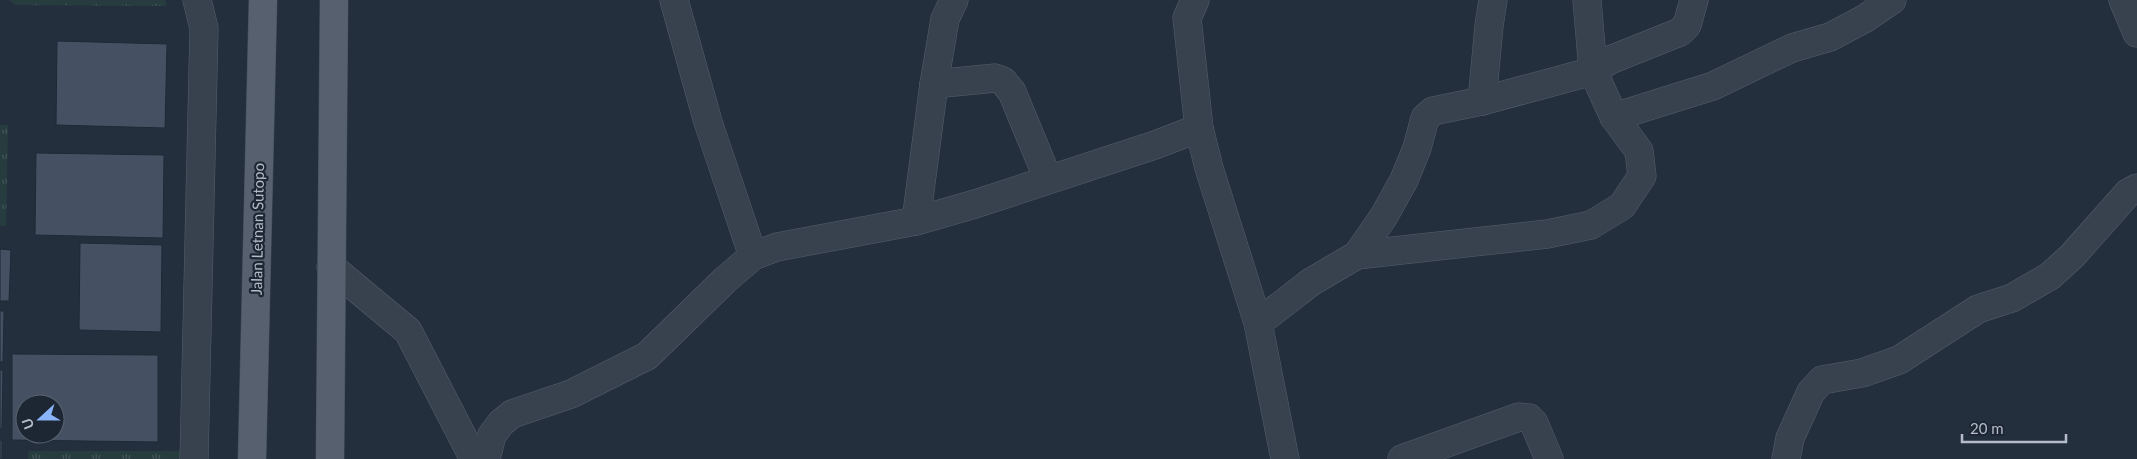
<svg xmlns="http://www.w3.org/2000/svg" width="2137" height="459" font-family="Lato,sans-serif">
	<defs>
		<pattern id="grass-tufts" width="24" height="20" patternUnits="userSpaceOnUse" patternTransform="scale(1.25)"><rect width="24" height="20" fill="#263c3f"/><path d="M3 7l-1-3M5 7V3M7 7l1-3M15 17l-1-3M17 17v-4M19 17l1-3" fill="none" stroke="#435659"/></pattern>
	</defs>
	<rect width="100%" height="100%" fill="#242f3e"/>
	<g fill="url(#grass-tufts)">
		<polygon points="9,0 165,0 167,6 15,5"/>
		<polygon points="0,125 8,125 6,226 0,226"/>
		<polygon points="29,451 184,451 184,459 28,459"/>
	</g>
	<g fill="#455162" stroke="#1f2835" fill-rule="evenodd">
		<polygon points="57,41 167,44 165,128 56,125"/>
		<polygon points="36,153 164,155 163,238 35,235"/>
		<polygon points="80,243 162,245 161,332 79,330"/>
		<polygon points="0,249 11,250 9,301 0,301"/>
		<polygon points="0,311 4,311 3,362 0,362"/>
		<path d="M12 354 158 355V442L12 440ZM25 404H55V434H25Z"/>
		<polygon points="0,370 3,370 2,429 0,429"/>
		<rect x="0" y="440" width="2" height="19"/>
	</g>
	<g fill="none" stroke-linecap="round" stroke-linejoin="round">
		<defs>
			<g id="minor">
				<polyline points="674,0 708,122 753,256"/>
				<polyline points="954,0 945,19 934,84 995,78 1003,81 1012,92 1048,179"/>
				<polyline points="1195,0 1187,18 1199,128"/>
				<polyline points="1587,0 1593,71 1610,60 1680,32 1687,25 1694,0"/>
				<polyline points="2123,0 2137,33"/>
				<polyline points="1482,101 1489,26 1493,0"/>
				<polyline points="916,221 934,84"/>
				<polyline points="1357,255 1547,234 1591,225 1622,206 1642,176 1639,151 1614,117"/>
				<polyline points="331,267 408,331 474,459"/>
				<polyline points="1258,323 1311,282 1357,255 1384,216 1404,180 1417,148 1425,118 1433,111 1482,101 1593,71 1614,117 1713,86 1792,48 1830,37 1864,19 1892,0"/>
				<polyline points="194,459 204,28 197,0"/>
				<polyline points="486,459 492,435 501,423 512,414 571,394 647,356 725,280 753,256 777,247 916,221 975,204 1155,145 1199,128 1209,168 1258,323 1285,459"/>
				<polyline points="1402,459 1519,417 1529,418 1534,423 1549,459"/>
				<polyline points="1786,459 1790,438 1811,392 1822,380 1862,373 1899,360 1978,309 2012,298 2050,276 2072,256 2128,193 2137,188"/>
			</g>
			<g id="primary">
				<polyline points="252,459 263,0"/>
				<polyline points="330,459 334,0"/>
			</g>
		</defs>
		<use href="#minor" stroke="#565f6c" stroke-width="29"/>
		<use href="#primary" stroke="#414a57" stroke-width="29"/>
		<use href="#minor" stroke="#38414e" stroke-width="28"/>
		<use href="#primary" stroke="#56606e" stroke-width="28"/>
	</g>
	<g text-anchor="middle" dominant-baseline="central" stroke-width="4.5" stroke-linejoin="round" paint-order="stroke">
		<g font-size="15" fill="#b4bcc9" stroke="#1d2633">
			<text transform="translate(257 229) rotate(-89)">Jalan Letnan Sutopo</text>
		</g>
	</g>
	<g transform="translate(40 419) rotate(249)"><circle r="24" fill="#1d2633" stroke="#59626f"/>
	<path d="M0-4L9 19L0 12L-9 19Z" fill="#8ab4f8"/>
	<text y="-8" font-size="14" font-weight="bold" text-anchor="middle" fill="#b4bcc9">U</text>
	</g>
	<path d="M1962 434v8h104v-8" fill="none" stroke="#b4bcc9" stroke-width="2.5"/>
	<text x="1970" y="434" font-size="15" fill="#b4bcc9" stroke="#1d2633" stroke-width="4" paint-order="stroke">20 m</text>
</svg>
